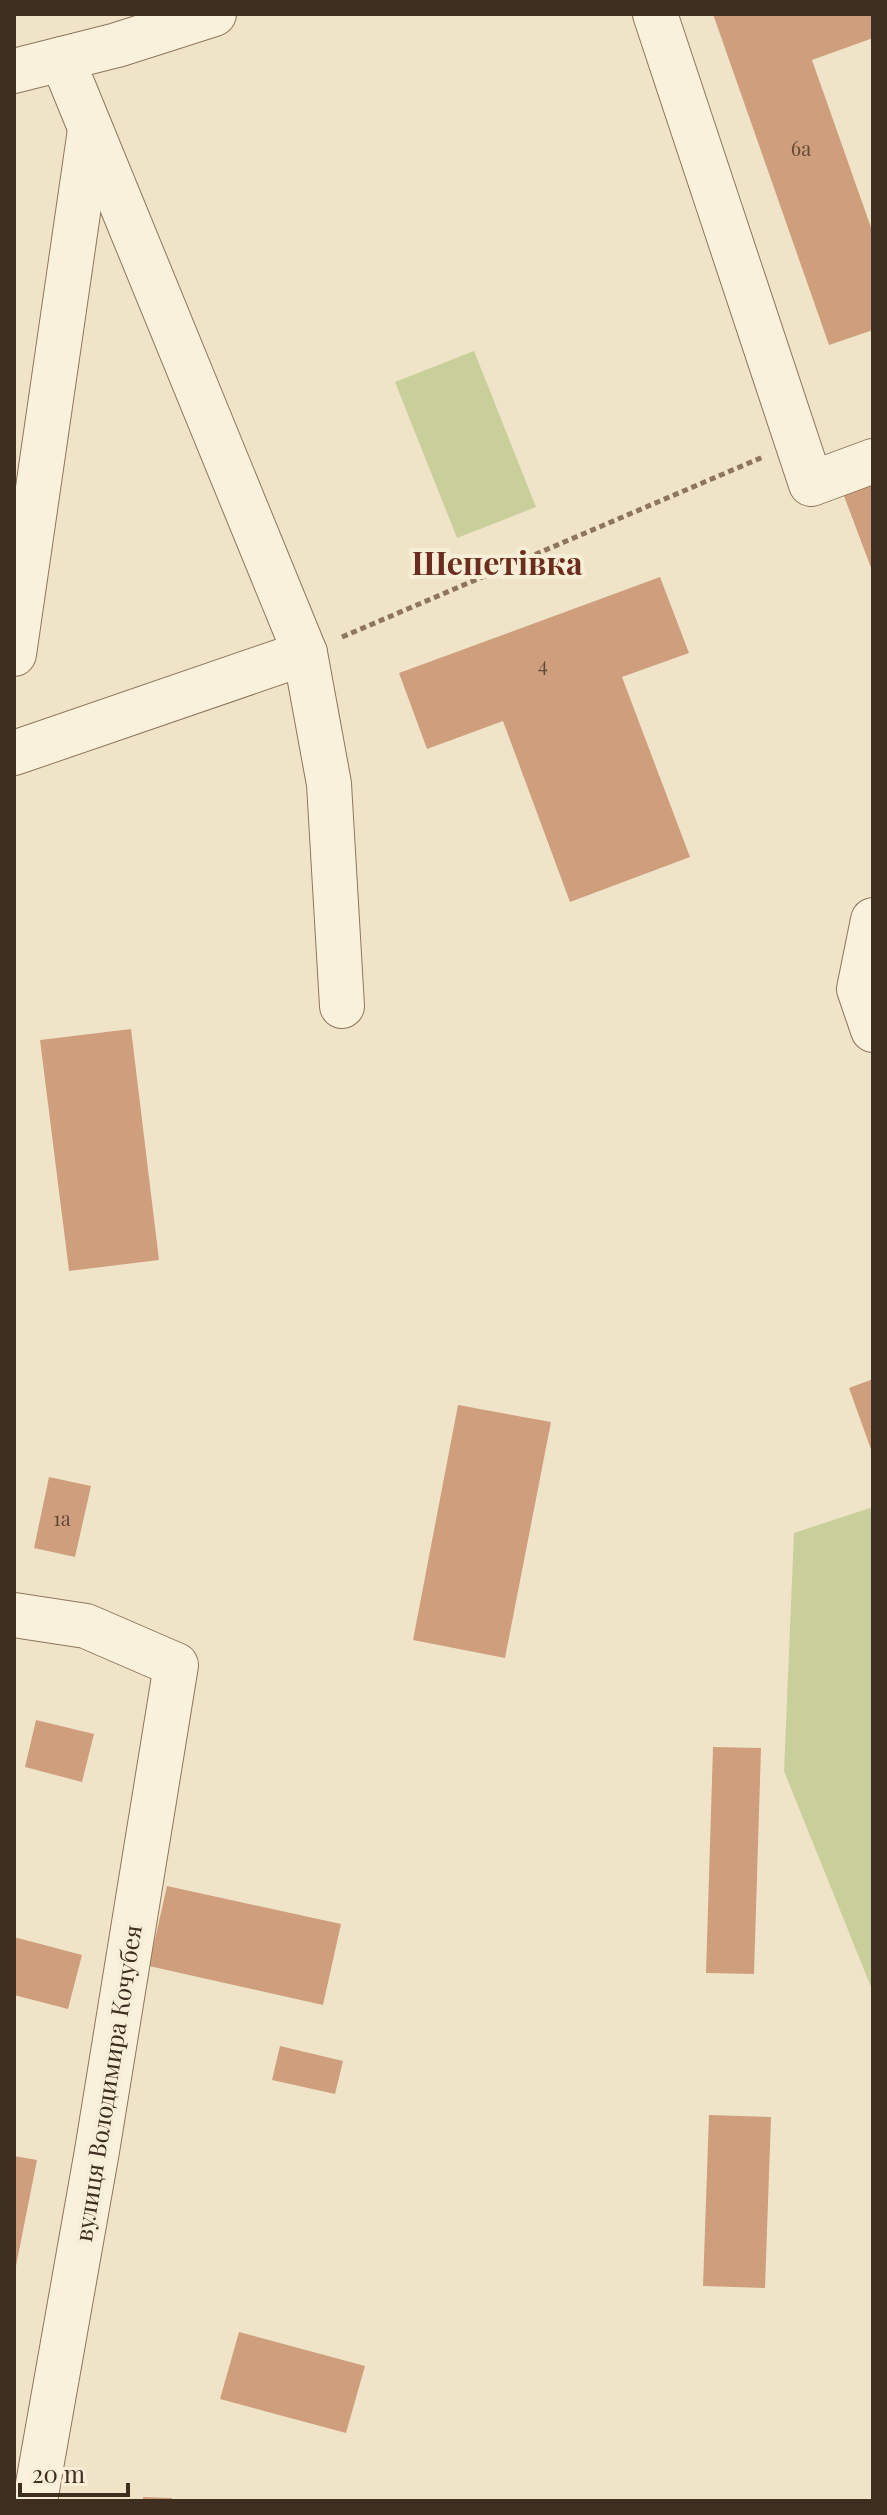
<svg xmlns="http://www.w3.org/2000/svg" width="887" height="2515" font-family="'Playfair Display',serif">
	<rect width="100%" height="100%" fill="#f0e4c8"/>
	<g fill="#c9cf9b">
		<polygon points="474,351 536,507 457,538 395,382"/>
		<polygon points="873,1507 873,1992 784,1771 794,1533"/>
	</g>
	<g fill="#cf9f7d">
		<polygon points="713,14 873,14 873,38 812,60 873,233 873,330 829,345"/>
		<polygon points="873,476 873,573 841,488"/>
		<polygon points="660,577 689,653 622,677 690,857 570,902 503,721 427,749 399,673"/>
		<polygon points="131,1029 159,1260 69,1271 40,1040"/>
		<polygon points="873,1379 873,1455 849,1388"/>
		<polygon points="458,1405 551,1422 505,1658 413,1640"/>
		<polygon points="49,1477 91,1486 75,1557 34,1548"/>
		<polygon points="36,1720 94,1734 82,1782 25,1767"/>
		<polygon points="713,1747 761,1748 754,1974 706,1973"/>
		<polygon points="167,1886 341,1924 323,2005 149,1966"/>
		<polygon points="14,1937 82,1955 68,2009 14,1995"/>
		<polygon points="280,2046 343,2061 335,2094 272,2080"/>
		<polygon points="709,2115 771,2117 765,2288 703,2286"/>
		<polygon points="14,2156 37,2160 15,2271 14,2271"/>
		<polygon points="239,2332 365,2366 346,2433 220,2399"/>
		<polygon points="143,2497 172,2498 172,2501 143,2501"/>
	</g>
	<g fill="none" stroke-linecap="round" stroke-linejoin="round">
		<defs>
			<g id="minor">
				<polyline points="655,14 811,484 873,461"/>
				<polyline points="62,59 305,653 329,784 342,1006"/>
				<polyline points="14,71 117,45 214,14"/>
				<polyline points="14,654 90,130"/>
				<polyline points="14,753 305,653"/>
				<polyline points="873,920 859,989 873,1030"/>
				<polyline points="14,1615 86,1626 176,1665 97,2151 35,2501"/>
			</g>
		</defs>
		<use href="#minor" stroke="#8d765c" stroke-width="46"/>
		<polyline stroke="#8d765c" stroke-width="5" stroke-dasharray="6 4" stroke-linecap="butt" points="342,637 763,457"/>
		<use href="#minor" stroke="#faf1dc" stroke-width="44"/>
	</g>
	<g text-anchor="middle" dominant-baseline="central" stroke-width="8" stroke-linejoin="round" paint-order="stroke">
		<g font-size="20" fill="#624a37">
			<text x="801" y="147">6а</text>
			<text x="543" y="663">4</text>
			<text x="62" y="1517">1а</text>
		</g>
		<g font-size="24" fill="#3d2e20" stroke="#f7eed8">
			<text transform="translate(107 2083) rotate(-81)">вулиця Володимира Кочубея</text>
		</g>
		<g font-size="32" font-weight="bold" fill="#6b2e1e" stroke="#f7eed8">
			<text x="497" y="561">Шепетівка</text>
		</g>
	</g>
	<rect width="887" height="2515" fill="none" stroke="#3d2e20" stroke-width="32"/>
	<path d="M20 2483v12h108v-12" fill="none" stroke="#3d2e20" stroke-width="4"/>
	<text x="32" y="2483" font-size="24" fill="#3d2e20" stroke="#f7eed8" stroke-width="6" paint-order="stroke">20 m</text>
</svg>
